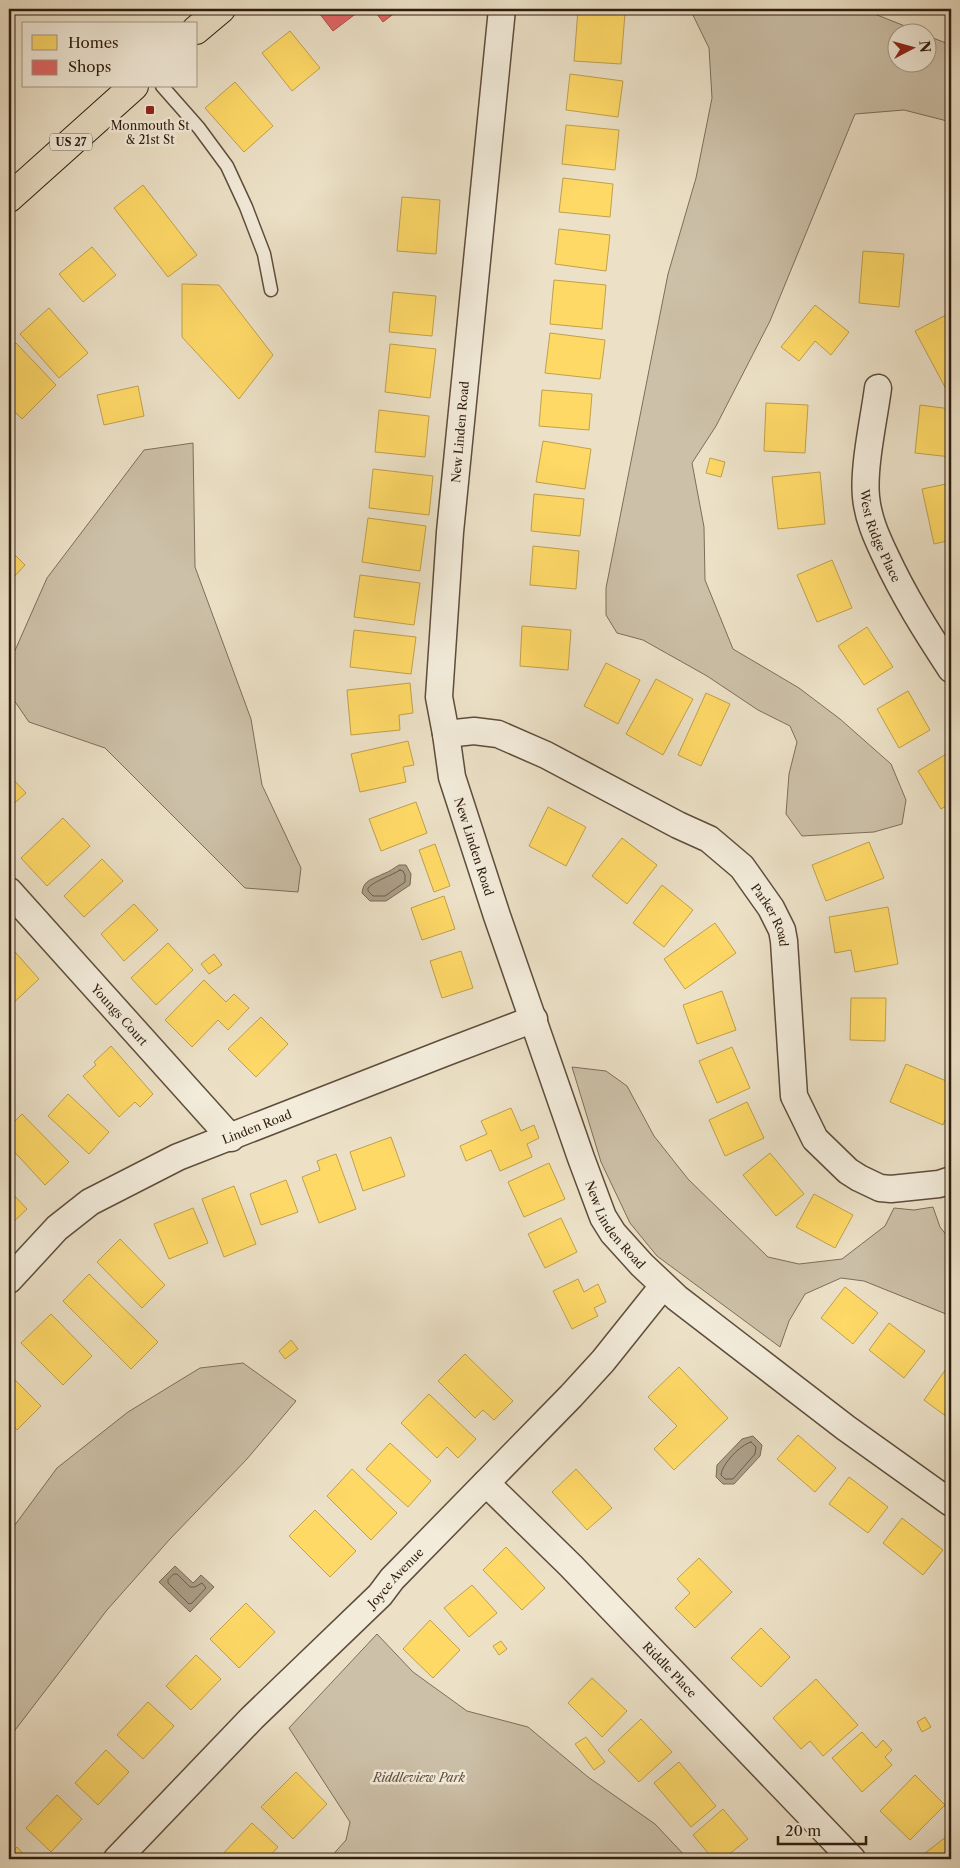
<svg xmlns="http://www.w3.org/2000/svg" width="960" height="1868" font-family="'Libre Caslon Text',serif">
	<rect width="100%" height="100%" fill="#ece1c7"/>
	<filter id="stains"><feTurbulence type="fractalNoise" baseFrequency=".004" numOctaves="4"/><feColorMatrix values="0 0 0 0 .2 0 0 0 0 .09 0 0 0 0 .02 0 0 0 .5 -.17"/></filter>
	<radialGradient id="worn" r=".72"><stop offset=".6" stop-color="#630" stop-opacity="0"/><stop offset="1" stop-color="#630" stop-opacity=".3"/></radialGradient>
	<g fill="#ccc0a8" stroke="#7d6e5b">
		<polygon points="690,9 862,9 920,32 898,32 898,62 928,62 928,36 951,45 951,122 904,110 855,114 770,321 716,426 692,463 704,527 705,580 733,649 799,688 840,719 891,764 906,800 902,824 874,832 802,836 786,814 789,774 797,742 790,726 758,710 707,676 643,640 617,633 606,615 606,588 668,274 696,178 712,98 709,48"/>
		<polygon points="193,443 195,567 251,719 262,785 301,868 298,892 245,888 105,748 29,722 9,693 9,664 47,578 144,450"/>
		<polygon points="572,1067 606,1071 627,1086 654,1136 688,1179 768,1257 799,1264 842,1259 885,1226 894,1208 914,1210 933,1207 940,1227 951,1241 951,1316 864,1281 841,1278 805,1294 789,1321 780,1347 657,1256 630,1223 601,1162"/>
		<polygon points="243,1363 296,1401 247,1459 170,1539 107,1610 9,1738 9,1533 57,1468 128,1412 200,1368"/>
		<polygon points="377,1634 413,1672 467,1711 528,1727 588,1777 655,1824 688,1859 329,1859 346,1840 350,1822 289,1728"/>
	</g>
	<g fill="#ab9e88" stroke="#796a57">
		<path d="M399 865H406L411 874 410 885 386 901H370L362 893C363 880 373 879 383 874 389 872 394 868 399 865Z"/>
		<polygon points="753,1436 762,1445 760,1456 734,1484 723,1484 716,1477 717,1465 742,1439"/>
		<polygon points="175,1566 193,1583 201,1575 214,1587 190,1612 159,1582"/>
	</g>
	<g fill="#ffd966" stroke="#c0a04c">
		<polygon points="578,10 625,13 621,64 574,61"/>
		<polygon points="290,31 320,68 292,91 262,53"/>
		<polygon points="570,74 623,81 618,117 566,110"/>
		<polygon points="235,82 273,126 244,152 205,108"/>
		<polygon points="566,125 619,130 615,170 562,164"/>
		<polygon points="563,178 613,184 610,217 559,212"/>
		<polygon points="143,185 197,255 168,277 114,208"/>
		<polygon points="402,197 440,200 436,254 397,251"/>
		<polygon points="559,229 610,235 606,271 555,264"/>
		<polygon points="92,247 116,275 83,302 59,274"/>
		<polygon points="863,251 904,254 899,307 859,303"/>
		<polygon points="554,280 606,285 602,329 550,324"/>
		<polygon points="182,284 219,285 273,355 239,399 182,337"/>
		<polygon points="393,292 436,296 432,336 389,332"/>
		<polygon points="815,305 849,332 831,355 815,341 799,361 781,347"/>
		<polygon points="49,308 88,353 59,378 20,334"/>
		<polygon points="948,314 951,319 951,386 946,389 915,331"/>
		<polygon points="550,333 605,340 600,379 545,373"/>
		<polygon points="16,343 56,385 22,419 9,406 9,350"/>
		<polygon points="390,344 436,349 430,398 385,392"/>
		<polygon points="138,386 144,416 104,425 97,395"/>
		<polygon points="542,390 592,394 589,430 539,426"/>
		<polygon points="766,403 808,405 805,453 764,451"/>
		<polygon points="920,405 951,409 951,457 915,453"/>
		<polygon points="379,410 429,416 425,457 375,452"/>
		<polygon points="543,441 591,449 585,489 536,482"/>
		<polygon points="710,458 725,462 721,477 706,473"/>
		<polygon points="373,469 433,476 429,515 369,508"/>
		<polygon points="820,472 825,524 778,529 772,477"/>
		<polygon points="951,483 951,540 934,544 922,489"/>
		<polygon points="534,494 584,499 580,536 531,531"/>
		<polygon points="368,518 426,526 420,571 362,562"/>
		<polygon points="533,546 579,551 576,589 530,585"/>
		<polygon points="11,551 25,565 12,579 9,575 9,554"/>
		<polygon points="832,560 852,608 817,622 797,575"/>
		<polygon points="360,575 420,583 414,625 354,617"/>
		<polygon points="522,626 571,630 568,670 520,666"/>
		<polygon points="867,627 893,667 864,685 838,646"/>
		<polygon points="354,630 416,637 411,674 350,667"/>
		<polygon points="606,663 640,680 618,724 584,706"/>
		<polygon points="656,679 693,699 663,755 626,734"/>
		<polygon points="410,683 413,713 399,715 400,730 351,735 347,690"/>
		<polygon points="908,691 930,730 899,748 877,709"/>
		<polygon points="706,693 730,704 701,766 678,755"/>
		<polygon points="408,741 414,765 403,767 406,782 360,792 351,754"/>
		<polygon points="948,753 951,759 951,803 941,809 918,771"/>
		<polygon points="9,775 26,793 9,808"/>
		<polygon points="416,802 427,833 381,851 369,819"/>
		<polygon points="548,807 586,827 566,866 529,846"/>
		<polygon points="63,818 90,846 47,886 21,858"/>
		<polygon points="622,838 657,865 627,904 592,876"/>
		<polygon points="869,842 884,878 826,901 812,865"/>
		<polygon points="435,844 450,886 434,892 419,850"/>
		<polygon points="102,859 123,881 84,917 64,896"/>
		<polygon points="662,885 693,910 664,947 633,923"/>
		<polygon points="444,896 455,929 422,940 411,908"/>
		<polygon points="134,904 158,930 124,961 101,934"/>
		<polygon points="888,907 898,964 855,972 851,950 835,953 829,917"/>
		<polygon points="715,923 736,953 685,989 664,959"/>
		<polygon points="168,943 193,970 156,1005 131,978"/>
		<polygon points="9,945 39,979 9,1007"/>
		<polygon points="461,951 473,988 442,998 430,961"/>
		<polygon points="214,954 222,965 209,974 201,964"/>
		<polygon points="204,980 226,1002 234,994 249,1008 228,1030 218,1020 192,1047 165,1020"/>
		<polygon points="722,991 736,1030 697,1044 683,1005"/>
		<polygon points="851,998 886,998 885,1041 850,1040"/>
		<polygon points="261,1017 288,1044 256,1077 228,1049"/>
		<polygon points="111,1046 153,1094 140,1107 135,1102 119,1117 83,1076 96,1065 94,1062"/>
		<polygon points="732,1047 750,1088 717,1103 699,1061"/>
		<polygon points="906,1064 951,1083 951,1106 943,1125 890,1102"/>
		<polygon points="68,1094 109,1132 89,1154 48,1116"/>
		<polygon points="747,1102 764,1138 725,1156 709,1120"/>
		<polygon points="511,1108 521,1131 534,1125 539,1138 527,1144 532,1157 500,1171 491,1150 466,1161 460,1146 487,1134 481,1121"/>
		<polygon points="22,1114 69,1162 45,1185 9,1146 9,1127"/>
		<polygon points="391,1137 405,1176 363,1191 350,1152"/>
		<polygon points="770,1153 804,1194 776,1216 743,1175"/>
		<polygon points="336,1154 356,1209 319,1223 302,1177 320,1170 317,1161"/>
		<polygon points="549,1163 565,1199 524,1217 508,1182"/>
		<polygon points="286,1180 298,1212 261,1225 250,1194"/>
		<polygon points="234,1186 256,1244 224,1257 202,1199"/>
		<polygon points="9,1190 27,1209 9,1226"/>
		<polygon points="814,1194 853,1215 835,1248 796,1227"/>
		<polygon points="193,1208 208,1243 169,1259 154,1224"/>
		<polygon points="561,1218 577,1252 545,1268 528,1234"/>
		<polygon points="120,1239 165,1285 142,1308 97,1262"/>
		<polygon points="89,1274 158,1342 131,1369 63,1301"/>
		<polygon points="578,1279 584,1292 598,1284 606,1302 594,1308 598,1316 572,1329 553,1291"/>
		<polygon points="845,1287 878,1313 853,1344 821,1318"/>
		<polygon points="51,1314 92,1356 63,1385 21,1343"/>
		<polygon points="889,1323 925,1351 904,1378 869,1350"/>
		<polygon points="291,1340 298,1349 285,1359 279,1351"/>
		<polygon points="465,1354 513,1401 494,1420 483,1410 475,1418 438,1381"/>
		<polygon points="679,1367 728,1418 674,1470 654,1449 677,1426 648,1397"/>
		<polygon points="946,1369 951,1372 951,1420 924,1400"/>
		<polygon points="9,1374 41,1406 17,1430 9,1422"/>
		<polygon points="429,1394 476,1439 458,1458 447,1447 437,1458 401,1423"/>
		<polygon points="798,1435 836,1468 815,1492 777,1459"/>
		<polygon points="390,1443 431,1481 408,1507 366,1469"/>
		<polygon points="352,1469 397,1513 371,1540 327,1496"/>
		<polygon points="576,1469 612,1508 587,1530 552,1492"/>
		<polygon points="849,1477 888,1507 868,1533 829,1504"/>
		<polygon points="315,1510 356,1551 330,1577 289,1536"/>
		<polygon points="902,1518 943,1550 923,1575 883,1543"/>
		<polygon points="506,1547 545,1588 522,1610 483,1570"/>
		<polygon points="699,1558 732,1592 695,1628 675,1608 690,1593 677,1579"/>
		<polygon points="472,1585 497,1613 469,1637 444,1608"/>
		<polygon points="246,1603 275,1632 239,1668 210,1639"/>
		<polygon points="430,1620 460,1650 433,1678 403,1649"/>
		<polygon points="761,1628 790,1657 761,1687 731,1658"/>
		<polygon points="501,1641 507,1649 499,1655 493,1646"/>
		<polygon points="196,1655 221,1679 191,1710 166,1686"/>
		<polygon points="592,1678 627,1711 602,1737 568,1703"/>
		<polygon points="816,1679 858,1725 823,1756 810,1741 801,1749 773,1718"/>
		<polygon points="148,1702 174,1726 143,1759 117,1735"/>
		<polygon points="925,1717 931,1727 922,1732 917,1722"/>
		<polygon points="641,1719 672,1752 639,1782 608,1750"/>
		<polygon points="862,1732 876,1748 883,1740 892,1750 885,1757 892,1765 862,1792 832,1758"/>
		<polygon points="586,1737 605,1762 594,1770 575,1744"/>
		<polygon points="106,1750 129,1772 98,1805 75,1783"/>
		<polygon points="679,1762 716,1806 691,1827 654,1783"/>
		<polygon points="296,1772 327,1804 293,1839 261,1807"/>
		<polygon points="915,1775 945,1805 910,1840 880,1811"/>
		<polygon points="57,1795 82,1819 51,1852 26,1828"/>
		<polygon points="723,1809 748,1839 723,1859 713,1859 693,1835"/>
		<polygon points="252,1823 278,1847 269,1857 271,1859 218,1859"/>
		<polygon points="951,1833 951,1859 922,1859 920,1857"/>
		<polygon points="17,1847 28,1859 9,1859 9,1855"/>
	</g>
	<g fill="#e06666" stroke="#ab504c">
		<polygon points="316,9 362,9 333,31"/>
		<polygon points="373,9 400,9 383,22"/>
	</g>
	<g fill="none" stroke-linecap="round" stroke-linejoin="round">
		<g stroke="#6c5d4b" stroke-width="1">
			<path d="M400 870 403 871 405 875V882L385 896H373L368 891V888C374 881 391 876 400 870Z"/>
			<path d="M751 1442 756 1447 755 1454 733 1479H725L721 1475C722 1464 740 1445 751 1442Z"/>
			<polygon points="174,1574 177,1574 190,1587 195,1587 202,1583 206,1588 192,1603 189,1604 168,1583 168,1580"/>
		</g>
		<defs>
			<polyline id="lane" points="162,86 199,128 227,166 246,207 264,254 271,290"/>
			<g id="street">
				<path id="s1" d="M502 9 450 532 439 697 446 734 452 777 497 916 581 1158 603 1217 613 1233 642 1265 677 1298 846 1428 951 1503"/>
				<path id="s2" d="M878 388C874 419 863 467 866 497 868 518 876 536 885 555 904 596 926 631 951 669"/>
				<path id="s3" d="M446 734 474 731 498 734 546 755 678 825 709 839 742 867 771 908 782 930 784 941 794 1096 815 1139 848 1171 859 1178 880 1188 891 1189 939 1184 951 1180"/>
				<path id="s4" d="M9 891 231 1138"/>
				<path id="s5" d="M9 1280 57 1228 90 1202 178 1157 447 1052 534 1019"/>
				<path id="s6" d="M486 1483 571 1566 852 1859"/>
				<path id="s7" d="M117 1859 252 1718 380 1595 392 1579 571 1396 603 1361 663 1286"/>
			</g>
			<g id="primary">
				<polyline points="196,30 221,9"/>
				<polyline points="9,198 134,86"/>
			</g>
		</defs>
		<use href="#lane" stroke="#5e4d3c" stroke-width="15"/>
		<use href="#street" stroke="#5e4d3c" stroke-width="29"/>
		<use href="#primary" stroke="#2e1c0e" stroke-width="30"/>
		<use href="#lane" stroke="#f3ecdb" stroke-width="12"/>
		<use href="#street" stroke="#f3ecdb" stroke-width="26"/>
		<use href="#primary" stroke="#ece1c7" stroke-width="28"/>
	</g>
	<rect fill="#8f2418" stroke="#f3ecdb" stroke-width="2" x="145" y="105" width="10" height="10" rx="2.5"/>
	<g text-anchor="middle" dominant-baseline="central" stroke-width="5" stroke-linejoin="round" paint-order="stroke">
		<rect fill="#f3ecdb" stroke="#695a4c" stroke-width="1" x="50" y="133.5" width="42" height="17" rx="4"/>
		<g font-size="11" font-weight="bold" fill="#2e1c0e">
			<text x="71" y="142">US 27</text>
		</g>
		<g font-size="12" fill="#2e1c0e" stroke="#f3ecdb">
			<text x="150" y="125">Monmouth St<tspan x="150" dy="14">&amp; 21st St</tspan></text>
		</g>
		<g font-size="12" fill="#2e1c0e" stroke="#f3ecdb">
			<text transform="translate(460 432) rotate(-85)">New Linden Road</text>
			<text stroke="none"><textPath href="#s2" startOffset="151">West Ridge Place</textPath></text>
			<text stroke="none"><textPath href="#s1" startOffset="845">New Linden Road</textPath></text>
			<text stroke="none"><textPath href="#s3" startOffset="388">Parker Road</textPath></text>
			<text stroke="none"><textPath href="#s4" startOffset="166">Youngs Court</textPath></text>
			<text stroke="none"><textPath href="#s5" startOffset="296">Linden Road</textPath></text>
			<text stroke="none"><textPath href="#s1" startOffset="1250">New Linden Road</textPath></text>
			<text stroke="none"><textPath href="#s7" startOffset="396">Joyce Avenue</textPath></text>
			<text stroke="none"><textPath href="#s6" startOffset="262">Riddle Place</textPath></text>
		</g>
		<g font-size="12" font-style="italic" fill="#5d4d3c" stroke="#f3ecdb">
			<text x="419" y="1777">Riddleview Park</text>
		</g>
	</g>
	<rect width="960" height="1868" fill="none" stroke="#ece1c7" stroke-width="30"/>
	<rect x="10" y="10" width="940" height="1848" fill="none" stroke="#2e1c0e" stroke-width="2.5"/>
	<rect x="15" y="15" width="930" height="1838" fill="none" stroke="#2e1c0e"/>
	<rect x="22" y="22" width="175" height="65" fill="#f3ecdb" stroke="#a49989"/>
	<rect x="32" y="35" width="25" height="15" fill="#ffd966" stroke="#a49989"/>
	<text x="68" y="48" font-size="15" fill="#2e1c0e">Homes</text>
	<rect x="32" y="60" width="25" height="15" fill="#e06666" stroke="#a49989"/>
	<text x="68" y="72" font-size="15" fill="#2e1c0e">Shops</text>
	<g transform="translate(912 48) rotate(84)"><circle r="24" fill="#f3ecdb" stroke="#a49989"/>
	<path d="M0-4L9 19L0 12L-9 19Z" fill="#8f2418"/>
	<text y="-8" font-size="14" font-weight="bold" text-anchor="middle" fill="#2e1c0e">N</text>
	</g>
	<path d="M778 1836v8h88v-8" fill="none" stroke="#2e1c0e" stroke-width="2.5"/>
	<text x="785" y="1836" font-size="15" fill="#2e1c0e" stroke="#f3ecdb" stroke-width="4" paint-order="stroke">20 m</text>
	<rect width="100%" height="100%" filter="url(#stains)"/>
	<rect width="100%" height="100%" fill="url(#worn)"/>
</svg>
